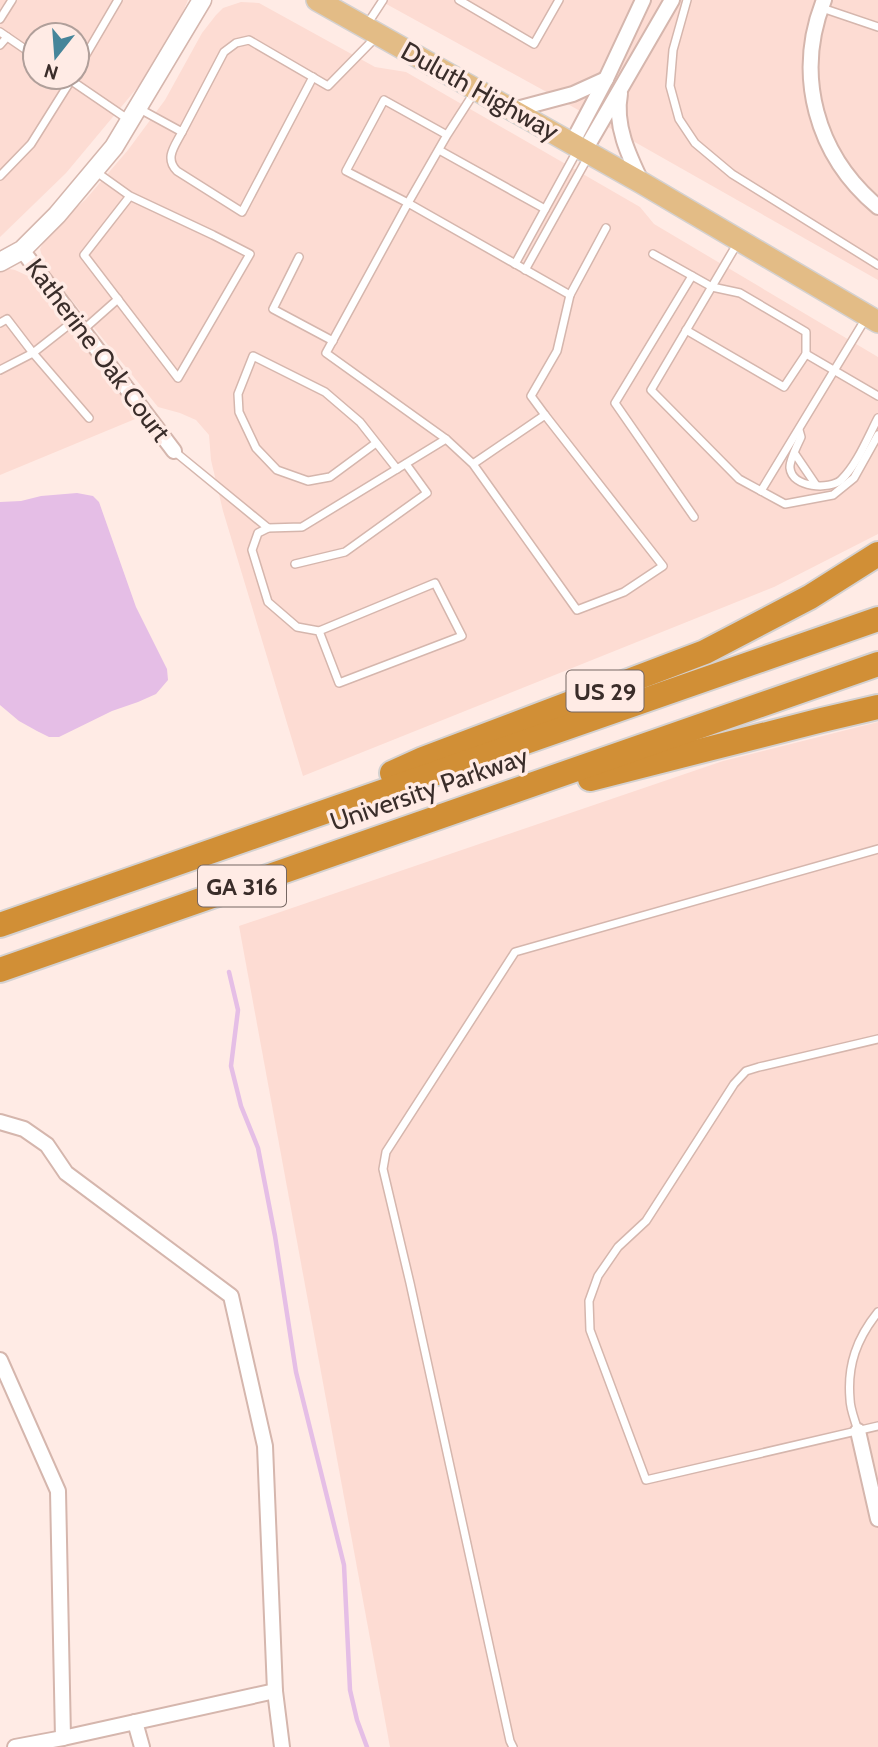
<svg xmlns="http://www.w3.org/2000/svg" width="878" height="1747" font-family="Cabin,sans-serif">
	<rect width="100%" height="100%" fill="#ffebe5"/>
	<g fill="#fddcd3" fill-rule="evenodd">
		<path d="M0 0H188L182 14 142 82 66 173 0 237ZM35 35H77V77H35Z"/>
		<polygon points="379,0 878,0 878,280 543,90"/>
		<polygon points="241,2 259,3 375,67 406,72 640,207 654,224 878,357 878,534 774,587 303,776 223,511 211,460 209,435 196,420 180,413 158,407 45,267 40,249 47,235 86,199 128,150 165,100 202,33 216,15 223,8"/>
		<polygon points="9,269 15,270 28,276 140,417 0,475 0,271"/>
		<polygon points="878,722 878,1747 390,1747 239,926 723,761"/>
	</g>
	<polygon fill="#e5bee6" points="77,493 93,496 99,502 136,607 167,669 168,680 156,694 138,702 112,711 59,737 49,737 37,731 19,721 0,705 0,502 21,501 41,496"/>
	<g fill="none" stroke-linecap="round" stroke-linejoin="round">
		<polyline stroke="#e5bee6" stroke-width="4.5" points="229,972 238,1010 231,1066 241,1106 258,1148 275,1236 296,1372 344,1565 350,1690 357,1720 367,1747"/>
		<defs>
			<g id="service">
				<polyline points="459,0 534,44 559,0"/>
				<polyline points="687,0 673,50 670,86 679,119 695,143 732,174 878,265"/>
				<polyline points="822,8 878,27"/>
				<polyline points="0,19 12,0"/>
				<polyline points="366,26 383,0"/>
				<polyline points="0,32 35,56"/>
				<polyline points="0,45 7,37"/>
				<polyline points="77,70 118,0"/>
				<polyline points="66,77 129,120"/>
				<polyline points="138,108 182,132 224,52 236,43 249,40 328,86 377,36"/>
				<path d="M182 132C175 146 164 158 177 171L242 212 313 77"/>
				<polyline points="447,135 408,203 346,171 384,100 447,135 474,93"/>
				<polyline points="439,150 545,209"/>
				<polyline points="95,171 130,196 213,235 250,254 178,378 84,255 130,196"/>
				<polyline points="0,176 31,144 73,77"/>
				<polyline points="737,244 651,390 739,479 785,504 833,495 854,478 878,435"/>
				<polyline points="653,254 712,287 740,293 806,332 806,354 784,387 686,330"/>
				<polyline points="299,257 273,309 333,341"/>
				<polyline points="515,264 577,151"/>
				<polyline points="525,270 588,157"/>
				<polyline points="692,276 615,403 694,517"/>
				<polyline points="0,323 7,319 33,353 89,418"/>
				<polyline points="83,330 118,299"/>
				<polyline points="806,354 878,396"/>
				<polyline points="0,370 33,353 75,320"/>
				<polyline points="545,415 531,396 557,351 570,295 606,228"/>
				<path d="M799 430 801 437C798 444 789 461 790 468 792 488 830 490 841 480 857 465 868 437 878 418"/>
				<polyline points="446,439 326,353 408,203 570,295"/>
				<polyline points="376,443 330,477 308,481 277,470 256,448 239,412 238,394 253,356 325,392 360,422 397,469"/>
				<polyline points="174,451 268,528 302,527 446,439 473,464 577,610 624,592 663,566 545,415 473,464"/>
				<polyline points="795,454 816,485"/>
				<polyline points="761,491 866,318"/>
				<polyline points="268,528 258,533 252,550 268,602 297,627 319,631 435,583 462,636 339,683 319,631"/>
				<polyline points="295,564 345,552 427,493 406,464"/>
				<polyline points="878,1039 759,1067 746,1071 734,1084 646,1221 618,1247 598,1276 589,1301 590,1330 646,1480 878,1426"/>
				<path d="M858 1431C855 1420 850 1409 850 1399 847 1365 857 1338 878 1312"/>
				<polyline points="513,1747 510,1741 410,1283 383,1169 386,1152 515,952 878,849"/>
			</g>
			<g id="minor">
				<path d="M824 0C794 75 816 155 878 207"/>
				<path d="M620 94C614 125 629 156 642 183"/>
				<polyline points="513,110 573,94 606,79"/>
				<polyline points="572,143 606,79 643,0"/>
				<polyline points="585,150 672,0"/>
				<polyline points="22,250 174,451"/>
				<polyline points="0,1122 24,1129 47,1145 66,1173 231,1296 265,1446 275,1691 282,1747"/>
				<polyline points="0,1360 58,1491 63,1738 275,1691"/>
				<polyline points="858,1431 878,1519"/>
				<polyline points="135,1722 142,1747"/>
				<polyline points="15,1747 63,1738"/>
			</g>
			<polyline id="tertiary" points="0,262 22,250 57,215 114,147 202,0"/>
			<polyline id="primary" points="317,0 642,183 878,322"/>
			<g id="motorway">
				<polyline points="392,773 423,759 705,652 810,597 878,554"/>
				<polyline points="590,779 822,720 878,707"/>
				<polyline points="0,925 878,619"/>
				<polyline points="0,970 878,664"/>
			</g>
		</defs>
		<use href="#service" stroke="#d5b6ad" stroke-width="10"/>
		<use href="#minor" stroke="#d5b6ad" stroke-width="18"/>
		<use href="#tertiary" stroke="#d5b6ad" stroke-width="21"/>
		<use href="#primary" stroke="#d4d1d0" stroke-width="24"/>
		<use href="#motorway" stroke="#d4d1d0" stroke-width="28"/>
		<use href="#service" stroke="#fff" stroke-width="7"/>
		<use href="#minor" stroke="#fff" stroke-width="14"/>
		<use href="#tertiary" stroke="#fff" stroke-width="18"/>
		<use href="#primary" stroke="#e3bc86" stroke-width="21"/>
		<use href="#motorway" stroke="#d18f36" stroke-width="24"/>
	</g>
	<g text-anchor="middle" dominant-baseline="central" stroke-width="7" stroke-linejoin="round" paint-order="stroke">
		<g fill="#ffebe5" stroke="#756662" stroke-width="2">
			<rect x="566.5" y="670.5" width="77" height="41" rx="5"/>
			<rect x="198" y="865.5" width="88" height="41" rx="5"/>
		</g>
		<g font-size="24" font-weight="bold" fill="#3a2d2a">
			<text x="605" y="691">US 29</text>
			<text x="242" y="886">GA 316</text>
		</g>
		<g font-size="26" fill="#3a2d2a" stroke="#ffebe5">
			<text transform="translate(480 91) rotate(29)">Duluth Highway</text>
			<text transform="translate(98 350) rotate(53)">Katherine Oak Court</text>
			<text transform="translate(429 789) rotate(-19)">University Parkway</text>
		</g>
	</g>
	<g transform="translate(56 56) rotate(197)"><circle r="33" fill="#ffebe5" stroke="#b09f9a" stroke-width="2"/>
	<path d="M0-5L12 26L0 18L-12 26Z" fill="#46859a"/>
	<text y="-10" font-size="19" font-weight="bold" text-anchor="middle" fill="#3a2d2a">N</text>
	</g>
</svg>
